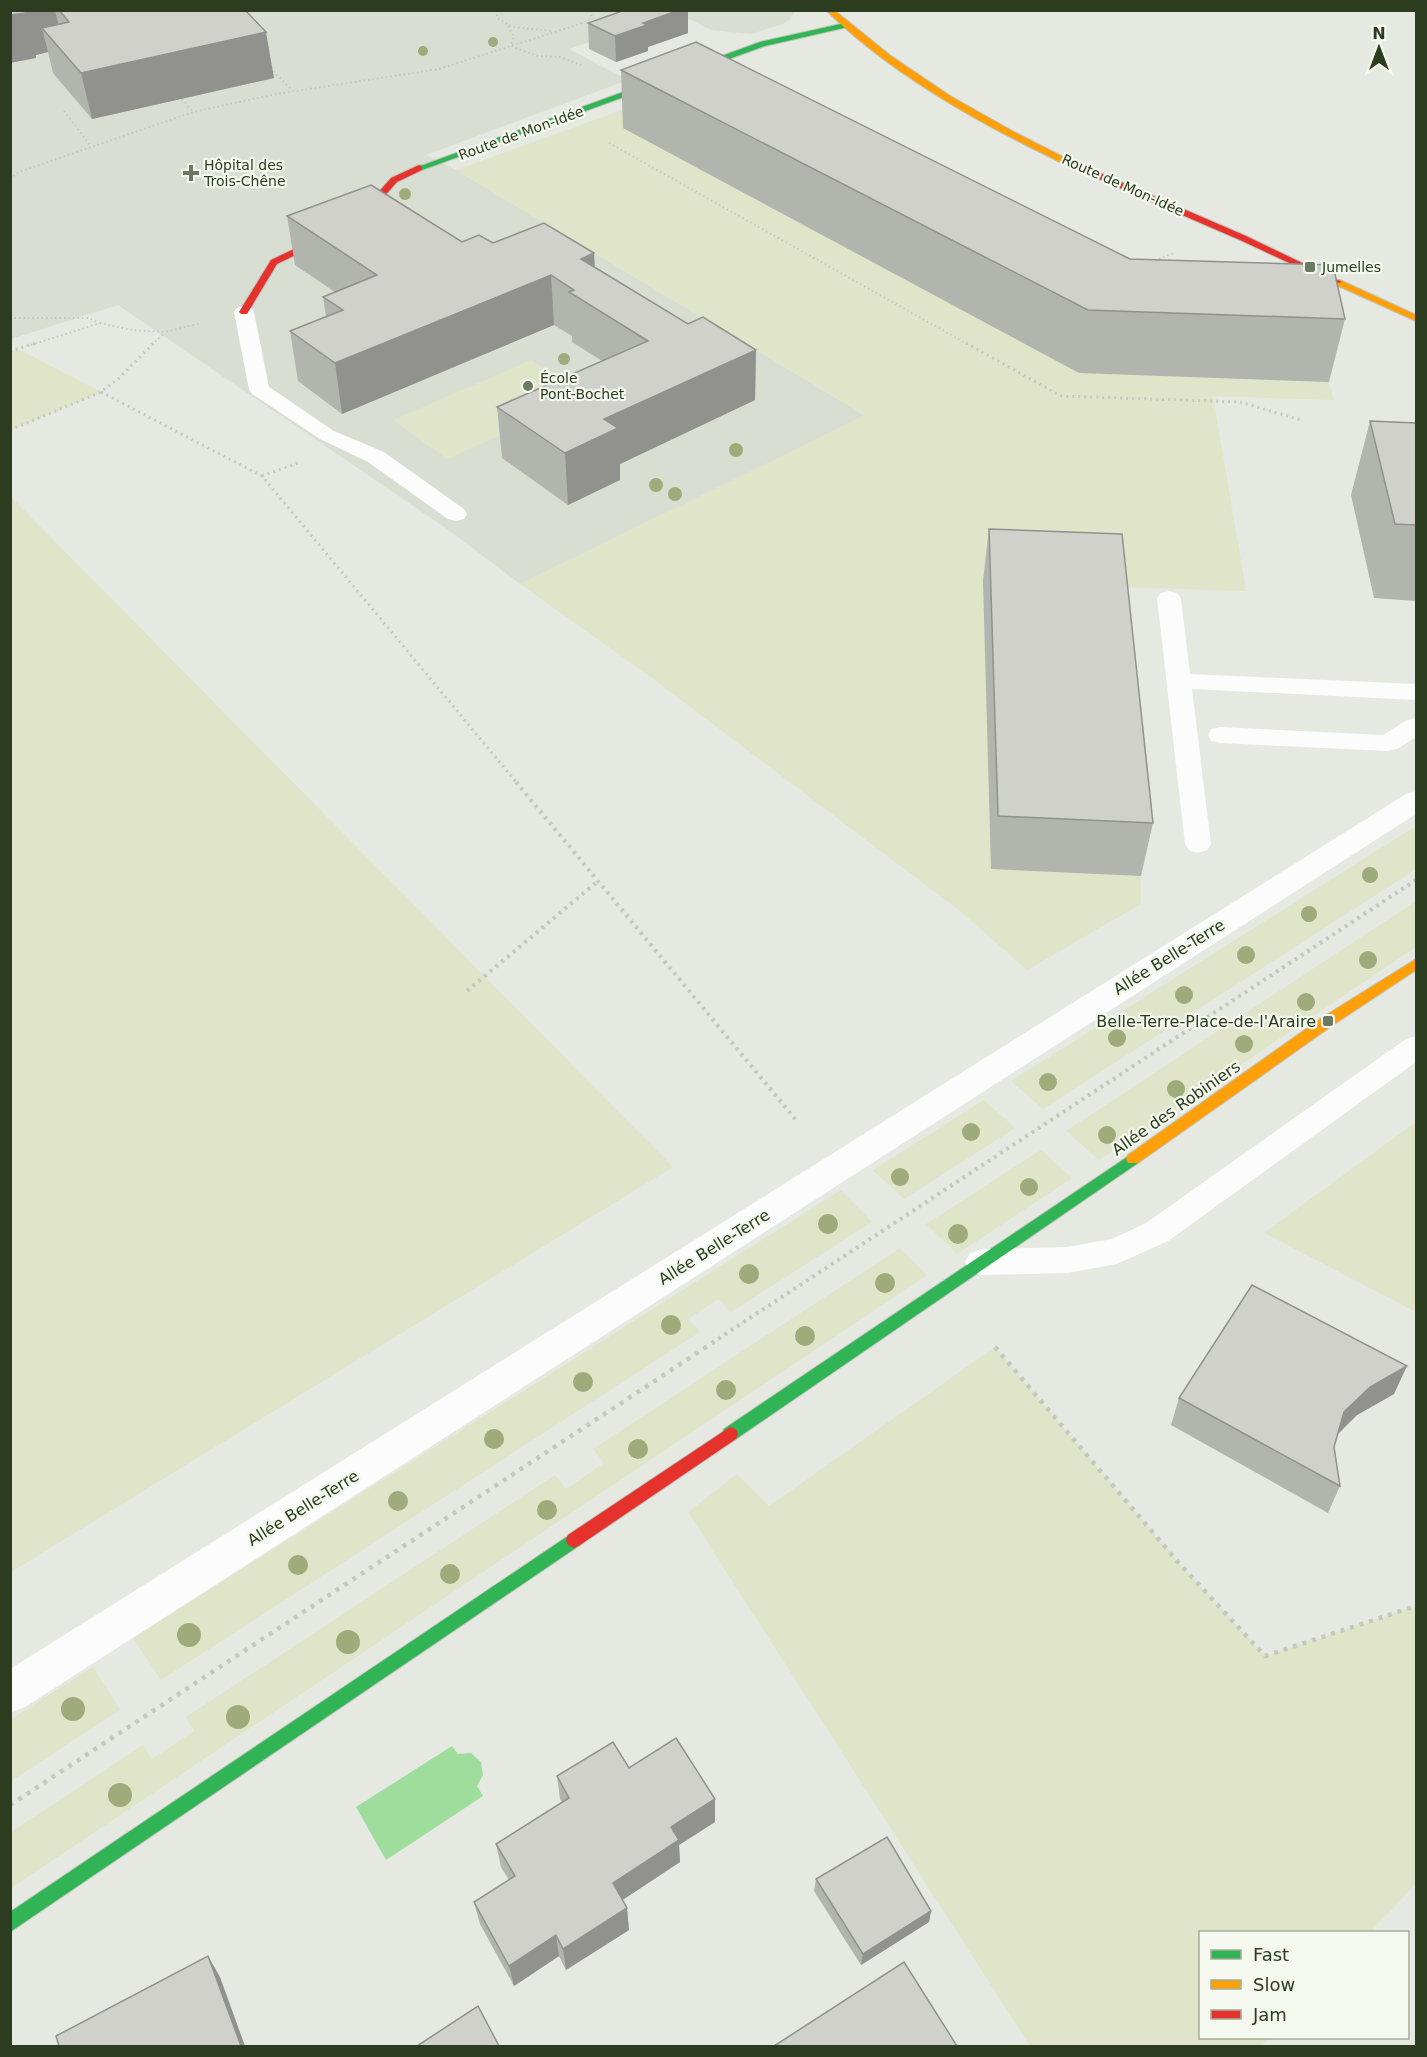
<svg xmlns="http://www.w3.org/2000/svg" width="1427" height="2057" font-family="'DejaVu Sans',sans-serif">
	<rect width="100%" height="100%" fill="#e6e8e2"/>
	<polygon fill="#d9ded2" points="11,11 795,11 790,19 783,24 751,34 711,30 676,12 569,49 628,80 426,155 456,170 866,416 520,584 450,531 118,305 11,339"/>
	<g fill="#e0e4c9">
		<polygon points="677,90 1329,382 1334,400 1213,396 1246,591 1113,587 1141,876 1141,904 1027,970 960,911 648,675 520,584 865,415 456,170"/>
		<polygon points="18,349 101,392 11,430 11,351"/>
		<polygon points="531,360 586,397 447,459 393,420"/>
		<polygon points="11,497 673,1167 11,1572"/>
		<polygon points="1416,826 1416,869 1043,1109 1011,1081"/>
		<polygon points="1416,901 1416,947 1099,1160 1066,1131"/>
		<polygon points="984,1100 1015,1128 904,1199 873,1170"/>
		<polygon points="1416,1122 1416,1312 1264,1233"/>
		<polygon points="1041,1150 1072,1178 957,1254 926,1224"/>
		<polygon points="841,1190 872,1222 731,1312 718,1299 688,1319 700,1332 161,1680 133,1638"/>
		<polygon points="900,1248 927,1275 11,1888 11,1832 143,1745 152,1759 194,1731 186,1717 555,1475 566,1489 604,1463 593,1449"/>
		<polygon points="995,1347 1178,1562 1265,1656 1416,1606 1416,1884 1370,1932 1200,1932 1200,2038 1269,2038 1261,2046 1030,2046 688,1512 737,1474 769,1506"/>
		<polygon points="93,1667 120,1710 11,1781 11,1719"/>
	</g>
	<polygon fill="#9fdd9d" points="452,1746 458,1754 471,1753 481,1762 483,1775 477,1786 483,1796 386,1860 356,1807"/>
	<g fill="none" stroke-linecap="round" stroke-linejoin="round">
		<defs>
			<g id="fast">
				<polygon points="845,23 848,23 848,27 765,46 422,170 415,168 760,42"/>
				<polygon points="1133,1153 1138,1155 1140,1159 1138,1163 736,1439 730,1441 724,1439 722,1434 724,1429"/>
				<polygon points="574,1532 580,1535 582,1540 580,1545 10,1932 10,1912"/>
			</g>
			<g id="slow">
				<path d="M826 10H834L891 56 952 97 1016 133 1085 168C1077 174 1057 160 1048 156 973 120 885 69 826 10Z"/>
				<polygon points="1334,280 1340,280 1416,315 1416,321 1334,284"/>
				<polygon points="1416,959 1416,970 1333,1025 1138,1163 1128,1163 1126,1159 1128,1155 1323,1017"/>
			</g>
			<g id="jam">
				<polygon points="419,165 422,166 422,170 397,182 360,224 277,264 247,314 241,314 239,312 271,260 354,220 391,178"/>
				<polygon points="1078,166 1084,166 1246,236 1342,282 1334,284 1240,240 1078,170"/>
				<polygon points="730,1427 736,1429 738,1434 736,1439 580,1545 574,1548 568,1545 566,1540 568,1535"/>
			</g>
		</defs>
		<use href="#fast" stroke="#c0c5bb" stroke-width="2"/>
		<use href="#slow" stroke="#c0c5bb" stroke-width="2"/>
		<use href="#jam" stroke="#c0c5bb" stroke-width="2"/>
		<g stroke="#c4c9bf" stroke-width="2" stroke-dasharray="1.5 3" stroke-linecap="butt">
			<polyline points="497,10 497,18 512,27 552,31"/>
			<polyline points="508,26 514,36 511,46 537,56 560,57 583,66"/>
			<polyline points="270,68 292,90"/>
			<polyline points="182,99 193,112"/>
			<polyline points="64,111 91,146"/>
			<polyline points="609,143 969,345"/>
			<polyline points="10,179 19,172 193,112 276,94 439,69 580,24 591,18 593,10"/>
			<polyline points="1155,261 1176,252"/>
			<polyline points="10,318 89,318 99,323"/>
			<polyline points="31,345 100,323 132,330 165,332 201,323"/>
			<polyline points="152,345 164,333"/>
		</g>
		<g stroke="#c4c9bf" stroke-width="3" stroke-dasharray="2 4" stroke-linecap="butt">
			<polyline points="966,343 1061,396 1240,402 1301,420"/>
			<polyline points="10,351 36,343"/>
			<polyline points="101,392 262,476 517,783"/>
			<polyline points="10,430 101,392 119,378 154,343"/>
			<polyline points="262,476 298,463"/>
		</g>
		<g stroke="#c4c9bf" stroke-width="4" stroke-dasharray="3 4.5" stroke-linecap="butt">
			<polyline points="516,782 796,1120"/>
			<polyline points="467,991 598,881"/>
			<polyline points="712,1343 1416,880"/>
		</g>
		<g stroke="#c4c9bf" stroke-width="4.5" stroke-dasharray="4 6" stroke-linecap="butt">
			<polyline points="995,1347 1178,1562 1265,1656 1416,1606"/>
			<polyline points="10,1805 714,1342"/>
		</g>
		<g fill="#fbfcfb" fill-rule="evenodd">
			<polygon points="244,306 251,308 254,312 269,387 334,431 384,452 464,509 467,514 464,519 456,521 448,519 368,462 320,439 252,394 249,390 234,312 237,308"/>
			<polygon points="1169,591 1177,593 1181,598 1190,674 1416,684 1416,700 1192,689 1211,844 1207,850 1198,853 1189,850 1185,844 1157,598 1161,593"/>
			<polygon points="1416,718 1416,737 1397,749 1388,751 1220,743 1211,741 1208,735 1211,729 1220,727 1383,735 1407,720"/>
			<polygon points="1416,1036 1416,1062 1168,1241 1117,1264 1067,1273 981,1275 970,1271 965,1262 970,1253 981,1249 1067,1247 1112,1239 1146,1223 1406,1039"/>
		</g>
		<polygon fill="#fbfcfb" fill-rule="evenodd" points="1416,791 1416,814 25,1707 10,1713 10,1669 1406,794"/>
		<use href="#fast" fill="#30b455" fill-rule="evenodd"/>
		<use href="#slow" fill="#ff9f0a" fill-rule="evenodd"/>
		<use href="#jam" fill="#e5322d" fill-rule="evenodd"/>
	</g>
	<g fill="#9fab7a">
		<circle cx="493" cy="42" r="5"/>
		<circle cx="423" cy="51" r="5"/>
		<circle cx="405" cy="194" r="6"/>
		<circle cx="564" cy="359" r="6"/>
		<circle cx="736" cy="450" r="7"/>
		<circle cx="656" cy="485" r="7"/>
		<circle cx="675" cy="494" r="7"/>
		<circle cx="1370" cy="875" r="8"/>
		<circle cx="1309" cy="914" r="8"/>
		<circle cx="1246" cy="955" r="9"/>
		<circle cx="1368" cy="960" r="9"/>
		<circle cx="1184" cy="995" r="9"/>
		<circle cx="1306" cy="1002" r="9"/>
		<circle cx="1117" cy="1038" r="9"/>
		<circle cx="1244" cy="1044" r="9"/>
		<circle cx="1048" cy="1082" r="9"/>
		<circle cx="1176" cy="1089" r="9"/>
		<circle cx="971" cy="1132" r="9"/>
		<circle cx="1107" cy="1135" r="9"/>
		<circle cx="900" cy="1177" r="9"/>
		<circle cx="1029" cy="1187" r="9"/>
		<circle cx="828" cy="1224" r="10"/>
		<circle cx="958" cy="1234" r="10"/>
		<circle cx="749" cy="1274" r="10"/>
		<circle cx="885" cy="1283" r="10"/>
		<circle cx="671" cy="1325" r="10"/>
		<circle cx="805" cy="1336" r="10"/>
		<circle cx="583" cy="1382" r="10"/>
		<circle cx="726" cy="1390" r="10"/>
		<circle cx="494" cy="1439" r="10"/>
		<circle cx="638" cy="1449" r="10"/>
		<circle cx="398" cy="1501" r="10"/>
		<circle cx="547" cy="1510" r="10"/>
		<circle cx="298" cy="1565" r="10"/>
		<circle cx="450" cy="1574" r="10"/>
		<circle cx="189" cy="1635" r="12"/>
		<circle cx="348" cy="1642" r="12"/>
		<circle cx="73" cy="1709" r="12"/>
		<circle cx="238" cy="1717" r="12"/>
		<circle cx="120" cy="1795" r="12"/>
	</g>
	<g fill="#b2b4ae">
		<polygon points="10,10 254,10 247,12 274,78 92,119 53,73 48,52 36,55 36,58"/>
		<polygon points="625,10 688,10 688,33 648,47 648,51 616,62 589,49 588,23"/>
		<polygon points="621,70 1130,259 1345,319 1329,382 1079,373 623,128"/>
		<polygon points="287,216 462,242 493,243 594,253 595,267 688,324 756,350 755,400 620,464 620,480 568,505 502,458 497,407 602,361 572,342 572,336 554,325 342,414 298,381 290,331 326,316 323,297 335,292 295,265"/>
		<polygon points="1370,421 1416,423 1416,601 1374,598 1351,495"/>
		<polygon points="989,529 1153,823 1141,876 991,869 983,581"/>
		<polygon points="1394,1394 1357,1415 1337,1434 1334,1447 1340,1486 1328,1513 1171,1425 1179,1398"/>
		<polygon points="629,1768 715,1822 679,1845 680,1862 622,1900 627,1908 629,1930 566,1970 559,1956 514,1986 480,1924 474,1902 509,1880 501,1867 496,1844 562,1802 560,1799 557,1776"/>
		<polygon points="816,1879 931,1911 929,1922 861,1965 814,1891"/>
	</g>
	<g fill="#91928d">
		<polygon points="23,10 55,10 64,50 42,28 48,52 36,55 36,58 10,63 10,15"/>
		<polygon points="679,10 688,10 688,33 648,47 648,51 616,62 615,36 643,23"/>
		<polygon points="266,32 274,78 92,119 81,73"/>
		<polygon points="594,253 596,303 581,259"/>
		<polygon points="551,275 554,325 342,414 335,363"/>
		<polygon points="756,350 755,400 620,464 620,480 568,505 565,453 604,419"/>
		<polygon points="1407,1366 1394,1394 1357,1415 1332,1440 1344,1412 1370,1387"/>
		<polygon points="715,1799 715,1822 679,1845 680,1862 615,1905 613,1883 671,1827"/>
		<polygon points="627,1908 629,1930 566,1970 563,1949"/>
		<polygon points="931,1911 929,1922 861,1965 863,1954"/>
		<polygon points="556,1935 559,1956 514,1986 509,1966"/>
		<polygon points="208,1956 220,1977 245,2046 241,2046"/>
	</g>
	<g fill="#cfd1ca" stroke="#91928d" stroke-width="1.5">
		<polygon points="10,10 24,10 26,13 10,15"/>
		<polygon points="59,10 245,10 266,32 81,73 42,28 69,22"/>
		<polygon points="625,10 679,10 643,23 647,25 615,36 588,23"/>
		<polygon points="696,42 1130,259 1333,265 1345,319 1088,310 621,70"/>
		<polygon points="371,185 462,242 479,235 493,243 544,223 594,253 581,259 688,324 703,317 756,350 604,419 618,428 565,453 497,407 648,341 569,292 574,290 551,275 335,363 290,331 343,310 323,297 377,275 287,216"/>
		<polygon points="1370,421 1416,423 1416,525 1395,524"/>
		<polygon points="989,529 1122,534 1153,823 998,816"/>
		<polygon points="1252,1285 1407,1366 1370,1387 1344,1412 1334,1447 1340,1486 1179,1398"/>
		<polygon points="676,1738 715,1799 671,1827 679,1840 613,1883 627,1908 563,1949 556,1935 509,1966 474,1902 515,1876 496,1844 569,1798 557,1776 613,1742 629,1768"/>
		<polygon points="887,1837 931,1911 863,1954 816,1879"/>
		<polygon points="208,1956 241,2046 59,2046 56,2036"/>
		<polygon points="904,1962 957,2046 774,2046"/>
		<polygon points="478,2006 499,2046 417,2046"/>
	</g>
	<g fill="#6c7963" stroke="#f5f8ef" stroke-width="2">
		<path d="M188 164h6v6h6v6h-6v6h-6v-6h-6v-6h6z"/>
		<rect x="1304" y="261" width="12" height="12" rx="3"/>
		<circle cx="528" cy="386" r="6"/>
		<rect x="1322" y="1015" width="12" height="12" rx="3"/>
	</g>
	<g text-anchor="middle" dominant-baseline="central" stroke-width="4.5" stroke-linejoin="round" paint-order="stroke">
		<g font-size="14" fill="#2b3d1e" stroke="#f5f8ef">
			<text transform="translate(521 133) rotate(-20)">Route de Mon-Idée</text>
			<text transform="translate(1123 185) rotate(24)">Route de Mon-Idée</text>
		</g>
		<g font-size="14" fill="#2b3d1e" stroke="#f5f8ef" text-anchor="start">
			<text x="204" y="165">Hôpital des<tspan x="204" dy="16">Trois-Chêne</tspan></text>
			<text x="1322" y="267">Jumelles</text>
			<text x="540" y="378">École<tspan x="540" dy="16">Pont-Bochet</tspan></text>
		</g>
		<g font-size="16" fill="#2b3d1e" stroke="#f5f8ef">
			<text transform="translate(1169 957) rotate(-32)">Allée Belle-Terre</text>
			<text transform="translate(1176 1108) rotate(-35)">Allée des Robiniers</text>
			<text transform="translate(714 1247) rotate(-32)">Allée Belle-Terre</text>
			<text transform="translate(303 1508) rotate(-32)">Allée Belle-Terre</text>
		</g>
		<g font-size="16" fill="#2b3d1e" stroke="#f5f8ef" text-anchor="end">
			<text x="1316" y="1021">Belle-Terre-Place-de-l'Araire</text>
		</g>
	</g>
	<rect width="1427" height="2057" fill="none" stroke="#2b3d1e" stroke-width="24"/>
	<rect x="1199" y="1931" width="210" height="108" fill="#f5f8ef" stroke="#a4ad9b" stroke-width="1.5"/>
	<rect x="1211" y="1950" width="30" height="9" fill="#30b455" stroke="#a4ad9b" stroke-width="1.5"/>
	<text x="1253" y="1961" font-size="18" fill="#2b3d1e">Fast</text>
	<rect x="1211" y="1980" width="30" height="9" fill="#ff9f0a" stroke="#a4ad9b" stroke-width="1.5"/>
	<text x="1253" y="1991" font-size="18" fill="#2b3d1e">Slow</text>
	<rect x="1211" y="2010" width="30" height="9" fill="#e5322d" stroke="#a4ad9b" stroke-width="1.5"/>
	<text x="1253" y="2021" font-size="18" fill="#2b3d1e">Jam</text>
	<g transform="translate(1379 48)" stroke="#f5f8ef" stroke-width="4.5" paint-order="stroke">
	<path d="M0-4.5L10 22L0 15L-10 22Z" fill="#2b3d1e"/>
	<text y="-9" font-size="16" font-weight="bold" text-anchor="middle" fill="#2b3d1e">N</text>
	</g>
</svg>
